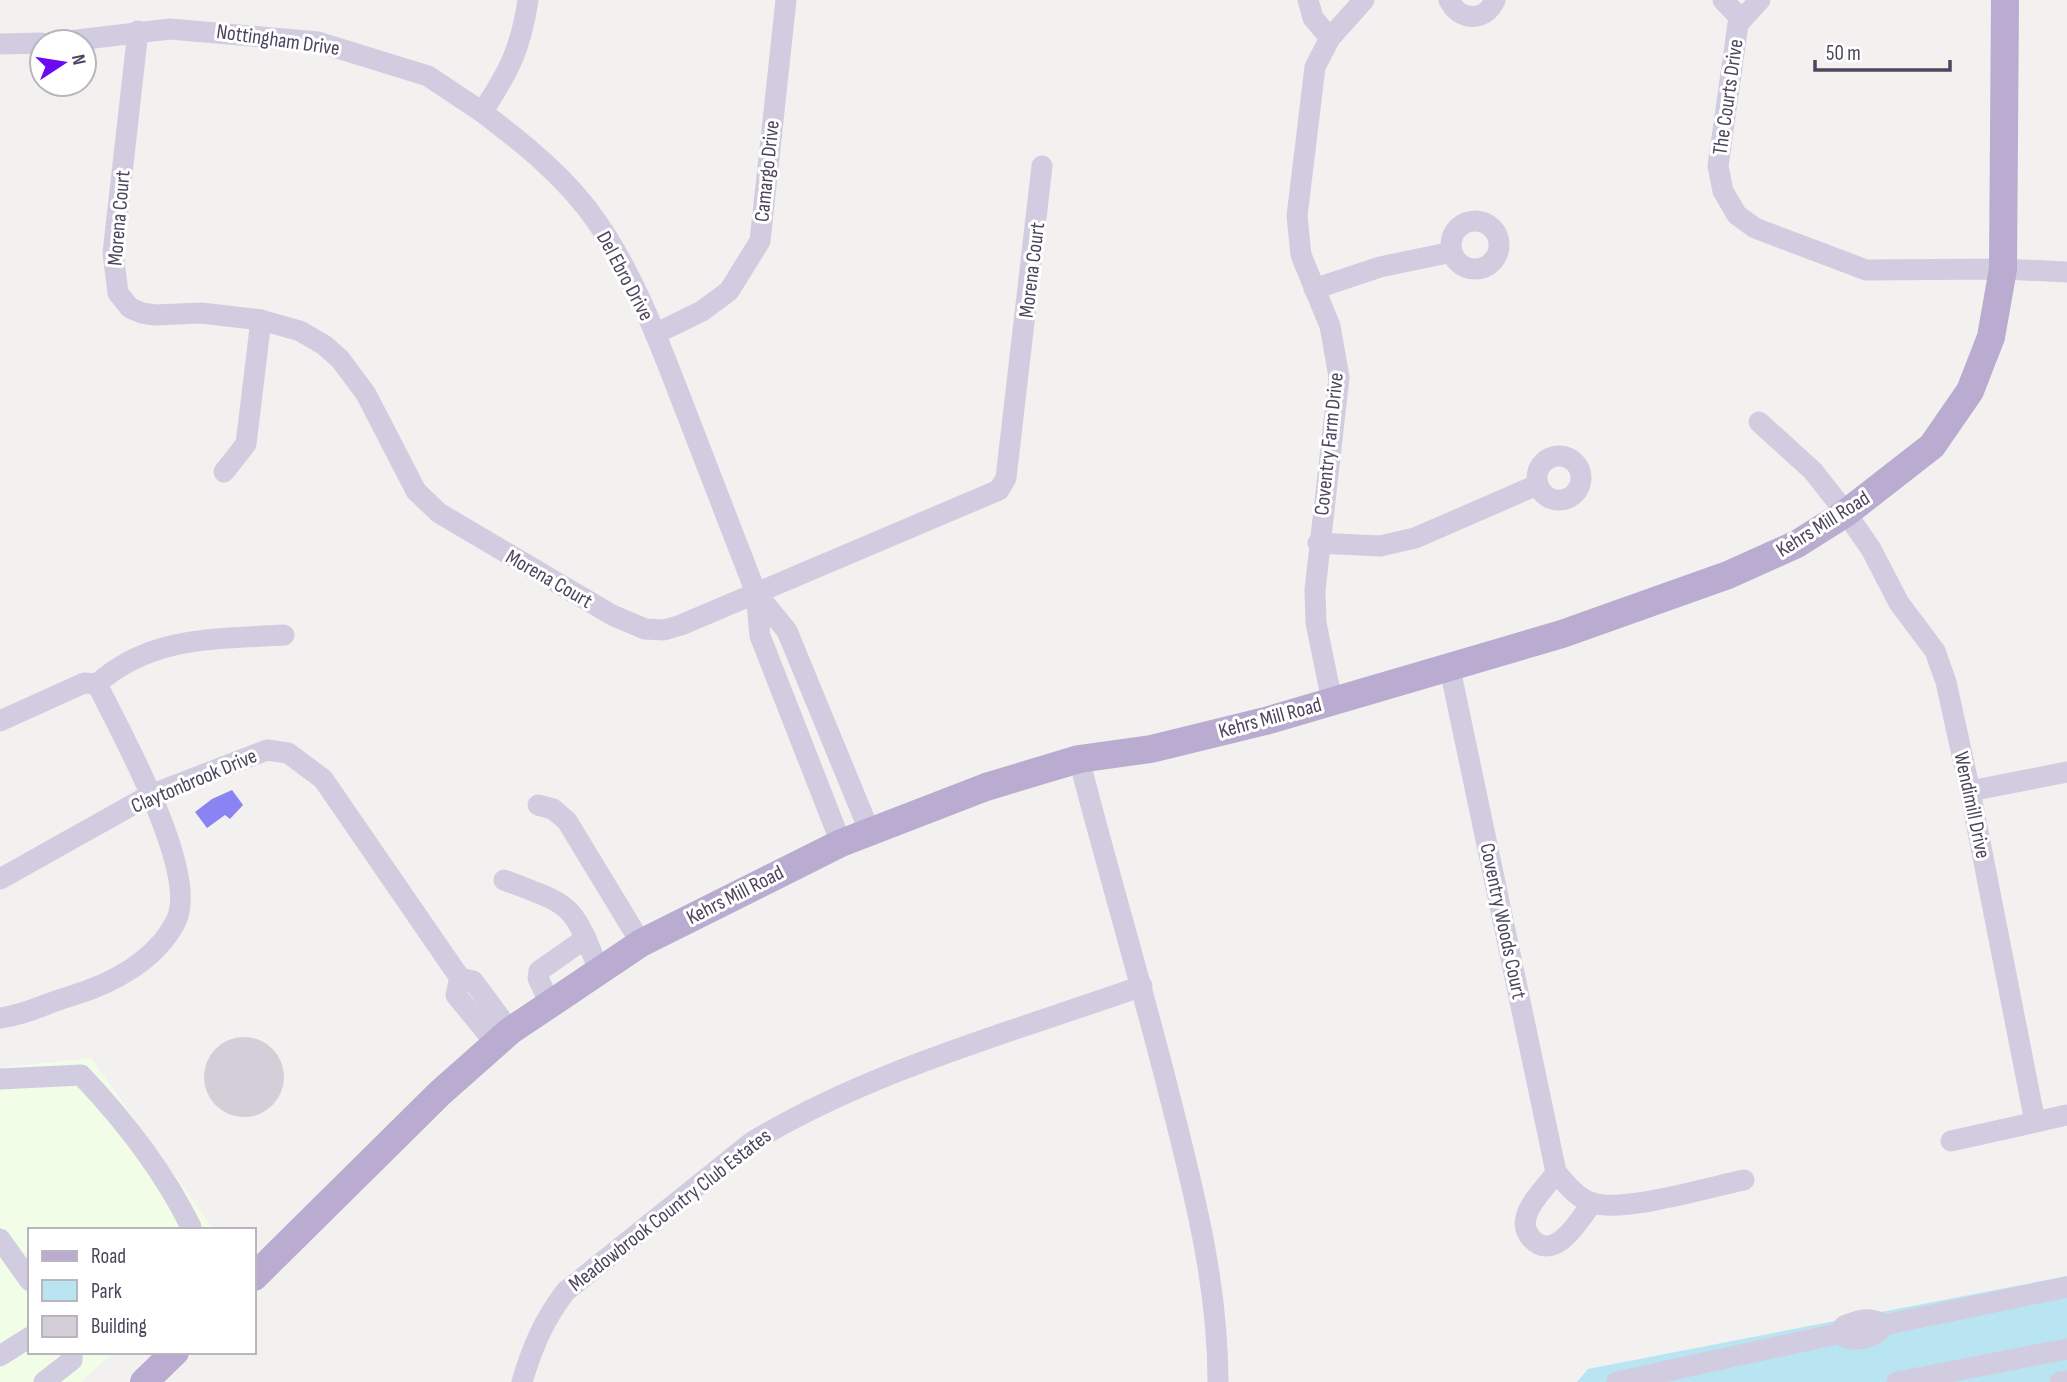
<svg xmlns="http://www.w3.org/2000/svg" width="2067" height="1382" font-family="'Sofia Sans Condensed',sans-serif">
	<rect width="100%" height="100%" fill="#f2f1ef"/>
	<polygon fill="#f1fde7" points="91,1058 214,1230 30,1230 30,1352 114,1352 81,1382 0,1382 0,1068"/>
	<polygon fill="#b9e5f3" points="2067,1276 2067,1382 1577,1382 1588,1369"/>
	<polygon fill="#8a83f4" points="232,790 243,805 230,819 225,815 207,828 195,812 212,799"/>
	<circle fill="#d3ced7" cx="244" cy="1077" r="40"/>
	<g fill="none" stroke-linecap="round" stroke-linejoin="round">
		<g stroke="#d2cce0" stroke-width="21">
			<path d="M528 0C521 48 509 72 482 112 523 143 567 178 597 222 635 277 659 342 683 404 707 467 732 530 756 593L760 636 841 843"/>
			<polyline points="1308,0 1313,18 1330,38"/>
			<path d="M1449 0C1459 21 1485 23 1495 0"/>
			<polyline points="1723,0 1741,19"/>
			<polyline points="1760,0 1738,24 1718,166 1723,191 1737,215 1755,228 1866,270 2003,269 2067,272"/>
			<polyline points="138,31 113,253 118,293 130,308 142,313 155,315 201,313 261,320 300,331 324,345 340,359 366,394 416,491 439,513 612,615 645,629 664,630 681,625 999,490 1006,478 1042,166"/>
			<polyline points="60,42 170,29 318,42 428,76 482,112"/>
			<polyline points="0,44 42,43"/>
			<circle cx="1475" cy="245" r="24"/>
			<polyline points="1314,289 1380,267 1452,252"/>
			<polyline points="655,334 702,311 729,291 760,241 786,0"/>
			<polyline points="1759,422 1813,471 1846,513 1871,549 1899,603 1935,651 1946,682 1970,791 2035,1122"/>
			<circle cx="1559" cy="478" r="22"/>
			<polyline points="224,472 246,444 261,320"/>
			<polyline points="1318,543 1380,546 1415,538 1537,485"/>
			<polyline points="756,593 787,631 869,830"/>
			<path d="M1450 669 1556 1172C1566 1184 1578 1199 1593 1203 1624 1213 1709 1187 1744 1180"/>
			<path d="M97 684C150 636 216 639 284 635"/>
			<polyline points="1332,701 1316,623 1315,590 1339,377 1330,326 1301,255 1297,216 1315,67 1330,38 1364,0"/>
			<path d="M0 721 84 683 97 684C120 731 200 873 176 921 156 961 111 984 71 996 46 1003 26 1015 0 1018"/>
			<path d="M1079 759C1109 876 1144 992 1173 1109 1196 1200 1218 1288 1218 1382"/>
			<polyline points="1970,791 2067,772"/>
			<polyline points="538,805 553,809 567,821 641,943"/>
			<polyline points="0,879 150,795 267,750 288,753 323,779 460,978 473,981 510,1031"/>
			<path d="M504 880C572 906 571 901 599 970"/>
			<polyline points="460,978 456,995 496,1044"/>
			<polyline points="550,1004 538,978 539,971 586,938"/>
			<path d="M0 1079 81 1075C123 1119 164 1172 191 1227"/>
			<polyline points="1951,1141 2067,1115"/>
			<path d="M1556 1173C1547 1186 1529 1202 1526 1218 1524 1225 1526 1232 1531 1238 1555 1264 1580 1219 1592 1203"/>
			<polyline points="0,1239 30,1281"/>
			<path d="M1841 1333 1846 1338C1862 1341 1874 1338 1884 1325L2067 1287"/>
			<polyline points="0,1356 30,1337"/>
			<polyline points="44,1382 72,1360 72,1352"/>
			<path d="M522 1382C532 1348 544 1319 566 1291L752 1142C871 1070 1012 1032 1142 986"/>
			<path d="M1617 1382 1841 1333 1844 1326C1858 1320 1870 1316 1884 1325"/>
			<polyline points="1897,1382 2067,1349"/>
			<polyline points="2060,1382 2067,1381"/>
		</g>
		<g stroke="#b9acd0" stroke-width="28">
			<polyline points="254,1277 440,1093 510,1031 641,943 841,843 986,787 1079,759 1151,749 1269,720 1562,634 1728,575 1797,544 1846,513 1932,446 1970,391 1991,337 2003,269 2005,0"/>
			<polyline points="144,1382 175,1352"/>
		</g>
	</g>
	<g text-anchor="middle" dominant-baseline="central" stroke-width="6" stroke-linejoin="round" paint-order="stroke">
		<g font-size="21" fill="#4d455e" stroke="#fff">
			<text transform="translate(278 40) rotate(8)">Nottingham Drive</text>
			<text transform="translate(1728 97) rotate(-82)">The Courts Drive</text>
			<text transform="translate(767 171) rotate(-84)">Camargo Drive</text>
			<text transform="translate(119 218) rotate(-85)">Morena Court</text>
			<text transform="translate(1032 270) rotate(-83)">Morena Court</text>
			<text transform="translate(625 276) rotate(62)">Del Ebro Drive</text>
			<text transform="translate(1329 444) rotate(-84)">Coventry Farm Drive</text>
			<text transform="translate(1823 524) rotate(-32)">Kehrs Mill Road</text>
			<text transform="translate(549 579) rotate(30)">Morena Court</text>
			<text transform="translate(1270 718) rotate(-15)">Kehrs Mill Road</text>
			<text transform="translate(194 781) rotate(-23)">Claytonbrook Drive</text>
			<text transform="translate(1972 805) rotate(78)">Wendimill Drive</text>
			<text transform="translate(735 895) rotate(-27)">Kehrs Mill Road</text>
			<text transform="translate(1503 921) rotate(78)">Coventry Woods Court</text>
			<text transform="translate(670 1210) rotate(-38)">Meadowbrook Country Club Estates</text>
		</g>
	</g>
	<rect x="28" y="1228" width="228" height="126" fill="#ffffff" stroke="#b8b5bf" stroke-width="2"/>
	<rect x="42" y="1251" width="35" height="10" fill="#b9acd0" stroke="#b8b5bf" stroke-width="2"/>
	<text x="91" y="1263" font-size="21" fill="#4d455e">Road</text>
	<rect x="42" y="1280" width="35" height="21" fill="#b9e5f3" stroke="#b8b5bf" stroke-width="2"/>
	<text x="91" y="1298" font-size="21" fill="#4d455e">Park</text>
	<rect x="42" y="1316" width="35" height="21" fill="#d3ced7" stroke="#b8b5bf" stroke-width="2"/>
	<text x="91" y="1333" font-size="21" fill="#4d455e">Building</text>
	<g transform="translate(63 63) rotate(78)"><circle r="33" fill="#ffffff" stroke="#b8b5bf" stroke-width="2"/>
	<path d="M0-5L12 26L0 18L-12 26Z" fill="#6b09f1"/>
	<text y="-10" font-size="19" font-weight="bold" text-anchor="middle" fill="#4d455e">N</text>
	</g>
	<path d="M1815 60v10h135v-10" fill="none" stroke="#4d455e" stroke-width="3.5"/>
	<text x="1826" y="60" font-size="21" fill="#4d455e" stroke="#ffffff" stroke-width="5" paint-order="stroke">50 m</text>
</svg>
